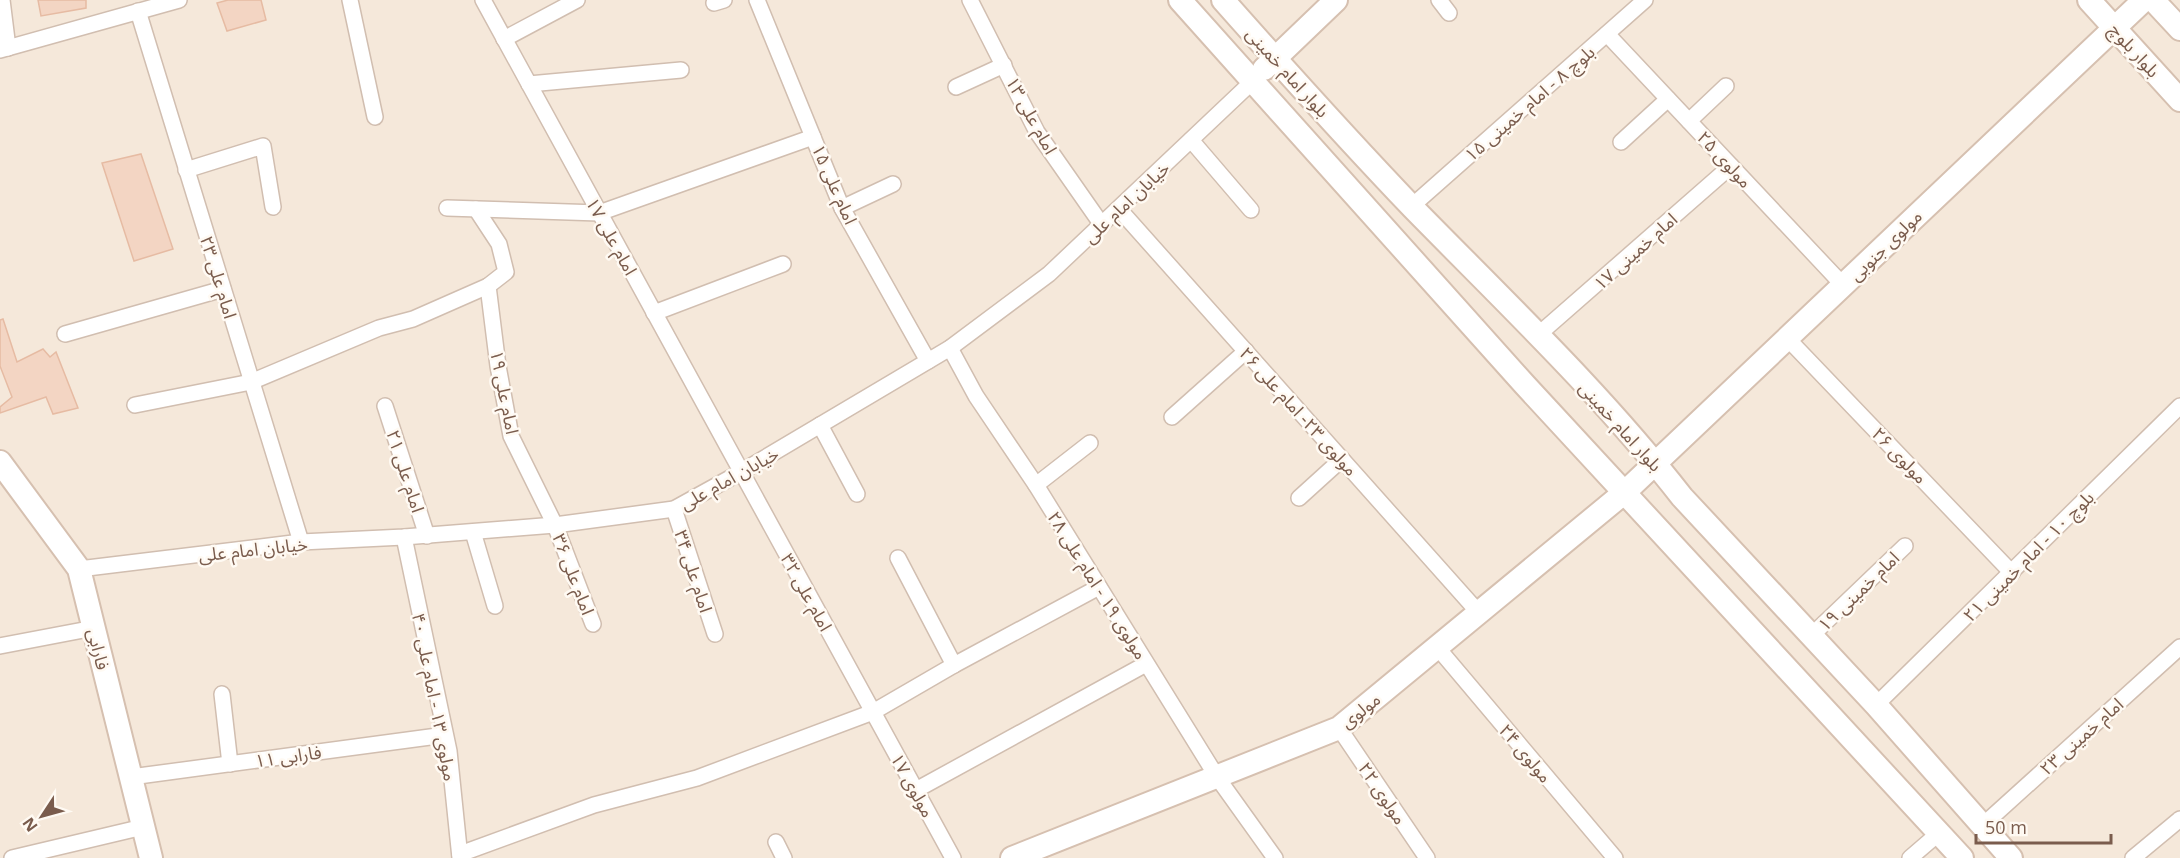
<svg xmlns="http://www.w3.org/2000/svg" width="2180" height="858" font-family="'Open Sans','Noto Sans Arabic',sans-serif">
	<rect width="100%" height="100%" fill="#fdf6ec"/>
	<rect fill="#f5e8da" x="0" y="0" width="2180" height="858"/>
	<g fill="#f3d5c3" stroke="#e6bba3" stroke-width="1.5">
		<polygon points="38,0 86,0 86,8 41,16"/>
		<polygon points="228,0 261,0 266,20 227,31 217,3"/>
		<polygon points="141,154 173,249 134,261 102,163"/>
		<polygon points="3,319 17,362 43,349 50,357 56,352 78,408 53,414 46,397 0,413 0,407 12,397 0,366 0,320"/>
	</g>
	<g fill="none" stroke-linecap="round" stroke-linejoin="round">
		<defs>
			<g id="street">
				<polyline points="2,0 8,48"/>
				<polyline points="350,0 375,117"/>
				<polyline points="483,0 953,858"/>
				<polyline points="757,0 842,208 928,361"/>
				<polyline points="970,0 1037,132 1102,225"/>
				<polyline points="1439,0 1449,13"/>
				<polyline points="714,3 724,0"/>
				<polyline points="138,11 301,542"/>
				<polyline points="1607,34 1843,285"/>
				<polyline points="504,39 577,0"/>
				<polyline points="0,50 179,0"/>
				<polyline points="529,84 681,70"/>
				<polyline points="956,87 1004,65"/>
				<polyline points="1689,121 1726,86"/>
				<polyline points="1191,140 1251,210"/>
				<polyline points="1621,142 1668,99"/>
				<polyline points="186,170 263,146 273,207"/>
				<polyline points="1412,206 1645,0"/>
				<polyline points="447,208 599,213 813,137"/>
				<polyline points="842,208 893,184"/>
				<polyline points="1119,209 1479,613"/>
				<polyline points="488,286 498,366 511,436 555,525 593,624"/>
				<polyline points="654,313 783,264"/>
				<polyline points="65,334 223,289"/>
				<polyline points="1538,335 1731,166"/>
				<polyline points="1787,338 2012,573"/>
				<polyline points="950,348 976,396 1036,485 1217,777 1275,858"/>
				<polyline points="135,405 251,382 379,328 413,319 488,286 506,272 499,244 476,209"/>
				<polyline points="385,406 427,536"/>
				<polyline points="1172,417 1246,351"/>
				<polyline points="820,425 857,494"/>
				<polyline points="1036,485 1090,443"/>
				<polyline points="1299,498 1342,459"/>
				<polyline points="674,509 715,634"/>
				<polyline points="473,532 495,606"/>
				<polyline points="404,537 449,751 460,858"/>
				<polyline points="898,558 954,665"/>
				<polyline points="79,569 301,542 404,537 555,525 674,509 741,472 950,348 1049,274 1253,81"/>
				<polyline points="1811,636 1905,546"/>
				<polyline points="0,646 94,628"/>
				<polyline points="1437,647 1615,858"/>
				<polyline points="222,694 230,764"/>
				<polyline points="1876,705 2180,406"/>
				<polyline points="1339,728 1427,858"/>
				<polyline points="131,777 445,735"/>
				<polyline points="916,790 1146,664"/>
				<polyline points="1982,826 2180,647"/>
				<polyline points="776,842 784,858"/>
				<polyline points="460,854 594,805 697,778 873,712 954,665 1099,587"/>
				<polyline points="12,858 143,827"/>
				<polyline points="1910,858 1939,833"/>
				<polyline points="2133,858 2180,819"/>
			</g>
			<g id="secondary">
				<polyline points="1180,0 1525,385 1962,858"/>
				<path d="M1223 0C1285 70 1348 140 1413 208 1505 302 1601 393 1682 497L1876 705 2011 858"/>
				<polyline points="2089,0 2180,100"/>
				<polyline points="2153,0 2180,29"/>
				<polyline points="1264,69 1336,0"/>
				<polyline points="0,462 79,569 151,858"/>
				<polyline points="1012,858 1339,728 1625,492 2144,0"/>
			</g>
		</defs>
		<use href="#street" stroke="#d1beb0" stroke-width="18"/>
		<use href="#secondary" stroke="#d6c0b0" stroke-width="26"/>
		<use href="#street" stroke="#fff" stroke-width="15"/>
		<use href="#secondary" stroke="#fff" stroke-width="22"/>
	</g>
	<g text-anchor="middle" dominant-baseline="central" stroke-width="5" stroke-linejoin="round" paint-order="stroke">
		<g font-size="18" fill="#7a5c4d" stroke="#fffaf3">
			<text transform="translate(2135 50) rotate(48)">بلوار بلوچ</text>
			<text transform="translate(1288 72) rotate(48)">بلوار امام خمینی</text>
			<text transform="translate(1529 103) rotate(-41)">بلوچ ۸ - امام خمینی ۱۵</text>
			<text transform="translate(1032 115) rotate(61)">امام علی ۱۳</text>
			<text transform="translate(1725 159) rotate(47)">مولوی ۲۵</text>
			<text transform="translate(835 184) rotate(66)">امام علی ۱۵</text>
			<text transform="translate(1126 202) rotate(-43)">خیابان امام علی</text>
			<text transform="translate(612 236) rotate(61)">امام علی ۱۷</text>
			<text transform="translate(1885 245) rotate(-44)">مولوی جنوبی</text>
			<text transform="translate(1635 251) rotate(-42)">امام خمینی ۱۷</text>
			<text transform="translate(219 277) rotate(73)">امام علی ۲۳</text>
			<text transform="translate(505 392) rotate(79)">امام علی ۱۹</text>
			<text transform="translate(1299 411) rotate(48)">مولوی ۲۳- امام علی ۲۶</text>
			<text transform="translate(1621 426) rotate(48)">بلوار امام خمینی</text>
			<text transform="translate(1900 455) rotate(46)">مولوی ۲۶</text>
			<text transform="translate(406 471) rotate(72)">امام علی ۲۱</text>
			<text transform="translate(729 478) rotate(-29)">خیابان امام علی</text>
			<text transform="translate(253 549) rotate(-6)">خیابان امام علی</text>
			<text transform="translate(2028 556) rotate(-45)">بلوچ ۱۰ - امام خمینی ۲۱</text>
			<text transform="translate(694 571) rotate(72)">امام علی ۳۴</text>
			<text transform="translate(574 574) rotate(69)">امام علی ۳۶</text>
			<text transform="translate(1098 585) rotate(58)">مولوی ۱۹ - امام علی ۲۸</text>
			<text transform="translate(1858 591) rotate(-44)">امام خمینی ۱۹</text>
			<text transform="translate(807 592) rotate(61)">امام علی ۳۲</text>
			<text transform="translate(99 649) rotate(76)">فارابی</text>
			<text transform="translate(435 697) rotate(79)">مولوی ۱۳ - امام علی ۴۰</text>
			<text transform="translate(1360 710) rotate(-38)">مولوی</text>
			<text transform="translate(2081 736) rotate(-42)">امام خمینی ۲۳</text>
			<text transform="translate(1526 753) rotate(50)">مولوی ۲۴</text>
			<text transform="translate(288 756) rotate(-8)">فارابی ۱۱</text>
			<text transform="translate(913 785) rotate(61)">مولوی ۱۷</text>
			<text transform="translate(1383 793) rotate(56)">مولوی ۲۲</text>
		</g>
	</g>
	<g transform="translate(42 816) rotate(234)" stroke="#fffaf3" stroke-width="4.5" paint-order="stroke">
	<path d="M0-4.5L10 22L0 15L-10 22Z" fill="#7a5c4d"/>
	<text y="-9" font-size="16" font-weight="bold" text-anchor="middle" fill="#7a5c4d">N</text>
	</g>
	<path d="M1976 834v9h135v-9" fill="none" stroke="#7a5c4d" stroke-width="3"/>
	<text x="1985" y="834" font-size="18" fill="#7a5c4d" stroke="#fffaf3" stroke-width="4.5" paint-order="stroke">50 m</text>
</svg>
